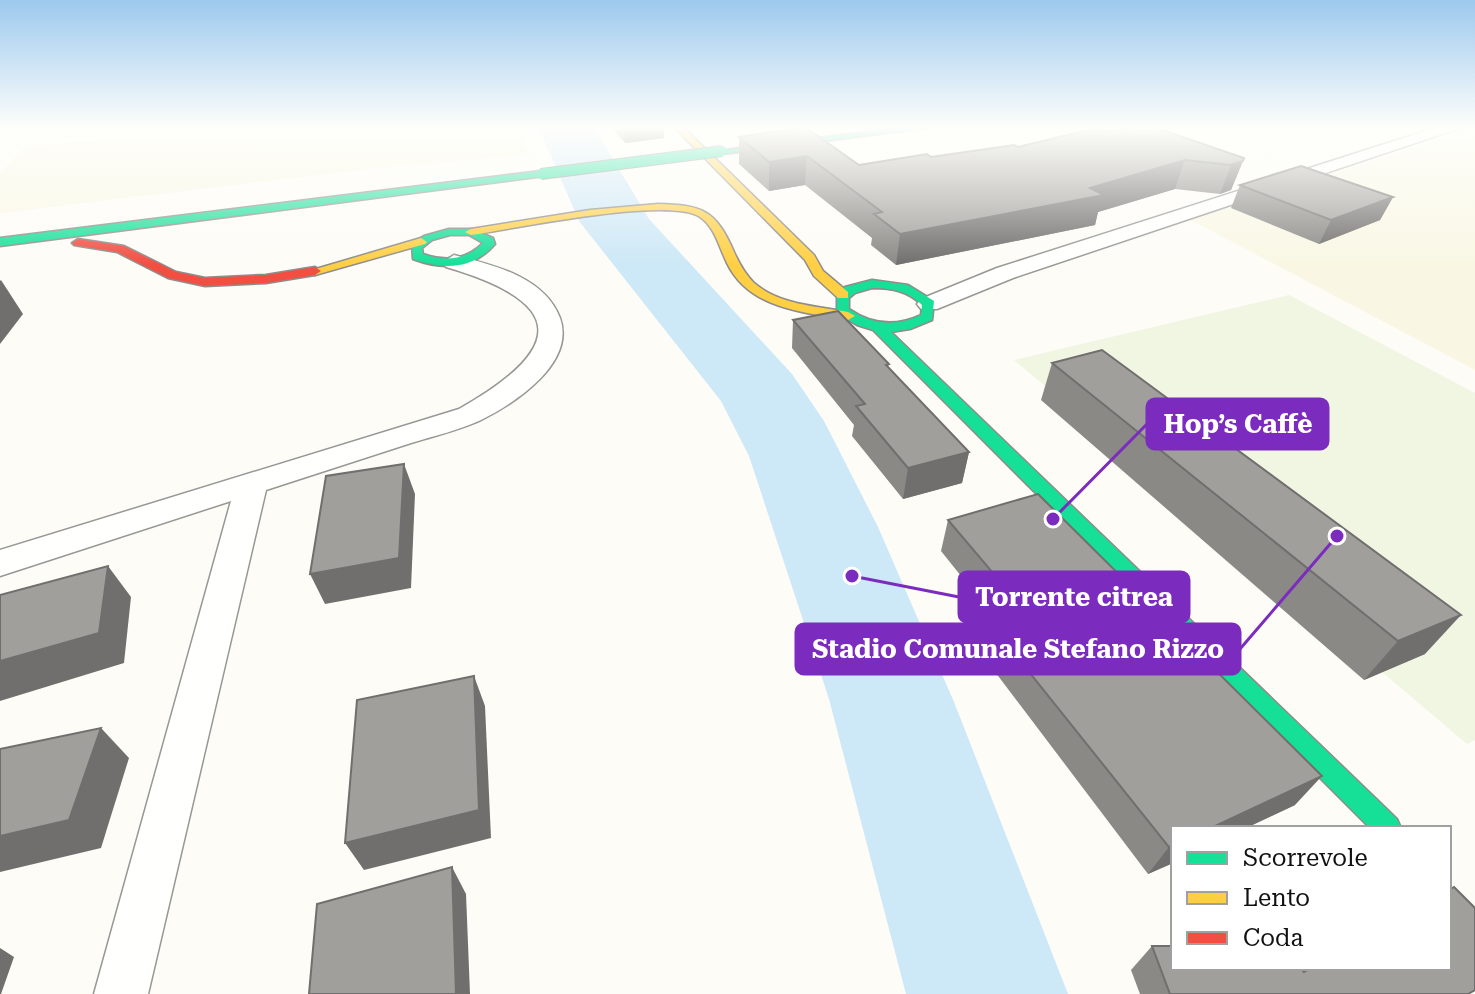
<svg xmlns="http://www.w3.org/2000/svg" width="1475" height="994" font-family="'Roboto Serif',serif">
	<rect width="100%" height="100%" fill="#fdfcf7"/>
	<g fill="#f9f7e4">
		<polygon points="46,126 248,126 32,140"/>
		<polygon points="305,126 516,126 529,155 387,167 0,213 0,173 26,146"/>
		<polygon points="1475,127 1475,370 1189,219 1229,207 1319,244 1379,220 1291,188"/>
	</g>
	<polygon fill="#f0f6e1" points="1289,295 1475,393 1475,740 1467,744 1382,672 1364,680 1041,400 1056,395 1014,360"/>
	<polygon fill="#cde8f7" points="538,126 593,126 649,219 792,374 824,421 878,527 954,702 1068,994 906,994 829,699 749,456 721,401 579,221"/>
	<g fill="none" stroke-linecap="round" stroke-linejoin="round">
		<defs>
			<g id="street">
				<polygon points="1441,126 1466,126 1013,278 937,309 921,309 917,304 921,299 997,268"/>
				<path d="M454 255C492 265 544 276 560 318 576 363 515 403 481 420 460 430 434 436 411 443 363 459 314 474 266 490L148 994H94L231 501 0 576V550L459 409C565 349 569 303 446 267L443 262Z"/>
			</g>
			<g id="fast">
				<polygon points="912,126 941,126 722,154 717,151"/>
				<polygon points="541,171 545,172 545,176 0,246 0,238"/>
				<path d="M449 229H471L493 238 495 244C473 270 442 270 413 259L412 244 424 236ZM450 235H469L483 243C466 260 445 262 423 254L422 248 432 240Z"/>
				<path d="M872 280 908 285 934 301 932 320 910 329 891 332 1397 819 1401 828H1370L873 330 857 325 837 313V294L845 287ZM872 288C892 288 908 291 922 305L921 315C895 327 872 325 849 309V298L855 293Z"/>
			</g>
			<g id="slow">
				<polygon points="673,126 682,126 814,255 823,271 848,292 848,298 838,298 814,276 805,260"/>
				<path d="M658 204C702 205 716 210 734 252 739 263 745 274 754 283 780 305 816 306 848 312L855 316 848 320C803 312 749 309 727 263 719 247 715 227 700 217 668 196 513 229 471 235L465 232 471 229 590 210Z"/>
				<polygon points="421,238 427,242 425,244 315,275 309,271"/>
			</g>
			<polygon id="jam" points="78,239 124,246 176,272 205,278 266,275 315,267 321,271 315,275 266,283 205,286 168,278 117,252 74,245 72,243"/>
		</defs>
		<use href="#street" stroke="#979795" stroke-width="3"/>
		<use href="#fast" stroke="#8e8d8b" stroke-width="3"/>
		<use href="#slow" stroke="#8e8d8b" stroke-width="3"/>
		<use href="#jam" stroke="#8e8d8b" stroke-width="3"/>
		<use href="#street" fill="#fffffe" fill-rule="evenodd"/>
		<use href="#fast" fill="#16e098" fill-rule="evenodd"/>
		<use href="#slow" fill="#ffcf43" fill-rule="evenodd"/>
		<use href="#jam" fill="#f24e42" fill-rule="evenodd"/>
		<defs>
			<polyline id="fast-bridge" points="541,174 722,151"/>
		</defs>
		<use href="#fast-bridge" stroke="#858482" stroke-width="12" stroke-linecap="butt"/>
		<use href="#fast-bridge" stroke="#16e098" stroke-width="10"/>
	</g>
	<g fill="#8a8986">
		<polygon points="610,126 664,126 664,138 625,143"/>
		<polygon points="739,137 859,165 1018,147 1243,161 1231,190 1220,194 1175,189 1098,212 1095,225 896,265 871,245 872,238 805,185 769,191 739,164"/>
		<polygon points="1240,185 1393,197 1380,220 1319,244 1231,208"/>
		<polygon points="793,320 889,364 888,367 969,452 962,483 903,499 852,436 854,425 792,348"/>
		<polygon points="1052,363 1425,654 1364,680 1041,400"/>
		<polygon points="948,520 1295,805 1246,828 1173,828 1173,863 1148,874 977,648 986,618 993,616 941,551"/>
		<polygon points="1152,946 1304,972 1468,994 1140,994 1131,970"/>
	</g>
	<g fill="#716f6d">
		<polygon points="638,126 664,126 664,138 625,143 624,128"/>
		<polygon points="807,156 805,185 769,191 769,162"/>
		<polygon points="1185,160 1175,189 1098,212 1095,225 896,265 900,234 1090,188"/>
		<polygon points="1243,161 1231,190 1220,194 1231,165"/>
		<polygon points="1393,197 1380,220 1319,244 1331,220"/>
		<polygon points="1,280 23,314 0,344 0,281"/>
		<polygon points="969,452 962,483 903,499 908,468"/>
		<polygon points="404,464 415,494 411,588 325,604 310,574"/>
		<polygon points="108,566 131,597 124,663 0,701 0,661"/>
		<polygon points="1461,615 1425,654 1364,680 1398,641"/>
		<polygon points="474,676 485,706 491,838 364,870 345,843"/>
		<polygon points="101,728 129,758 101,848 0,872 0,836"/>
		<polygon points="1322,776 1295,805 1246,828 1211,828"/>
		<polygon points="1173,846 1173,863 1148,874 1169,847"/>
		<polygon points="452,867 466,894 470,994 456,994"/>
		<polygon points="0,948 14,957 1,994 0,994"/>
	</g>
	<g fill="#a19f9c" stroke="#716f6d" stroke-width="2">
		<polygon points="1139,126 1151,126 1244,158 1243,161 1231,165 1185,160 1090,188 1104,195 900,234 874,214 882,212 807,156 769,162 739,137 805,127 859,165 927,154 931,157 1014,145 1018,147 1092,129 1111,131"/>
		<polygon points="1301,166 1393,197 1331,220 1240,185"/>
		<polygon points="838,311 889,364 886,365 969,452 908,468 856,406 865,404 793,320"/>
		<polygon points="1102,350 1461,615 1398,641 1052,363"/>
		<polygon points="404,464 399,558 310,574 326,476"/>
		<polygon points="1038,494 1322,776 1211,828 1173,828 1173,846 1169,847 986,618 1021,606 948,520"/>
		<polygon points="108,566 99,633 0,661 0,595"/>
		<polygon points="474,676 479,810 345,843 357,700"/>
		<polygon points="101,728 69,820 0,836 0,749"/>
		<polygon points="452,867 456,994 309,994 317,904"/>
		<polygon points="1454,887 1475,908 1475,990 1468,994 1170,994 1152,946 1173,946 1173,968 1300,968 1304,972 1311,968 1449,968 1449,890"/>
	</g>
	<linearGradient id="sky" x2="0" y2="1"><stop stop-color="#9dc9ee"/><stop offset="0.48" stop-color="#fefefb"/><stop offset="1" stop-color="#fefefb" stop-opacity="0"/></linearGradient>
	<rect width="1475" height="265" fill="url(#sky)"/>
	<path fill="none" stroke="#7b2cbf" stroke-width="3" d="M1053 519L1147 424M852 576L959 597M1337 536L1240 649"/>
	<g fill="#7b2cbf" stroke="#fff" stroke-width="3">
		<circle cx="1053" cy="519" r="8"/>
		<circle cx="852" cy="576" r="8"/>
		<circle cx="1337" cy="536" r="8"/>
	</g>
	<g fill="#7b2cbf" stroke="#7b2cbf" stroke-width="3">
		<rect x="1147" y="399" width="181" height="50" rx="8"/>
		<rect x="959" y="572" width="230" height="50" rx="8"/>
		<rect x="796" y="624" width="444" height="50" rx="8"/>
	</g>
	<g font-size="26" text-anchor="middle" font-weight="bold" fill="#fff">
		<text x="1238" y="433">Hop’s Caffè</text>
		<text x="1074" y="606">Torrente citrea</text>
		<text x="1018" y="658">Stadio Comunale Stefano Rizzo</text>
	</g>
	<rect x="1171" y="826" width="280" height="144" fill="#ffffff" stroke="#a0a0a0" stroke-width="2"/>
	<rect x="1187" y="852" width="40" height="12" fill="#16e098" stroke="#a0a0a0" stroke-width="2"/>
	<text x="1243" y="866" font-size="24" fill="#111111">Scorrevole</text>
	<rect x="1187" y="892" width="40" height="12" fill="#ffcf43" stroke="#a0a0a0" stroke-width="2"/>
	<text x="1243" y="906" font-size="24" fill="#111111">Lento</text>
	<rect x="1187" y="932" width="40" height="12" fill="#f24e42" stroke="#a0a0a0" stroke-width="2"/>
	<text x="1243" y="946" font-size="24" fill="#111111">Coda</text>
</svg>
